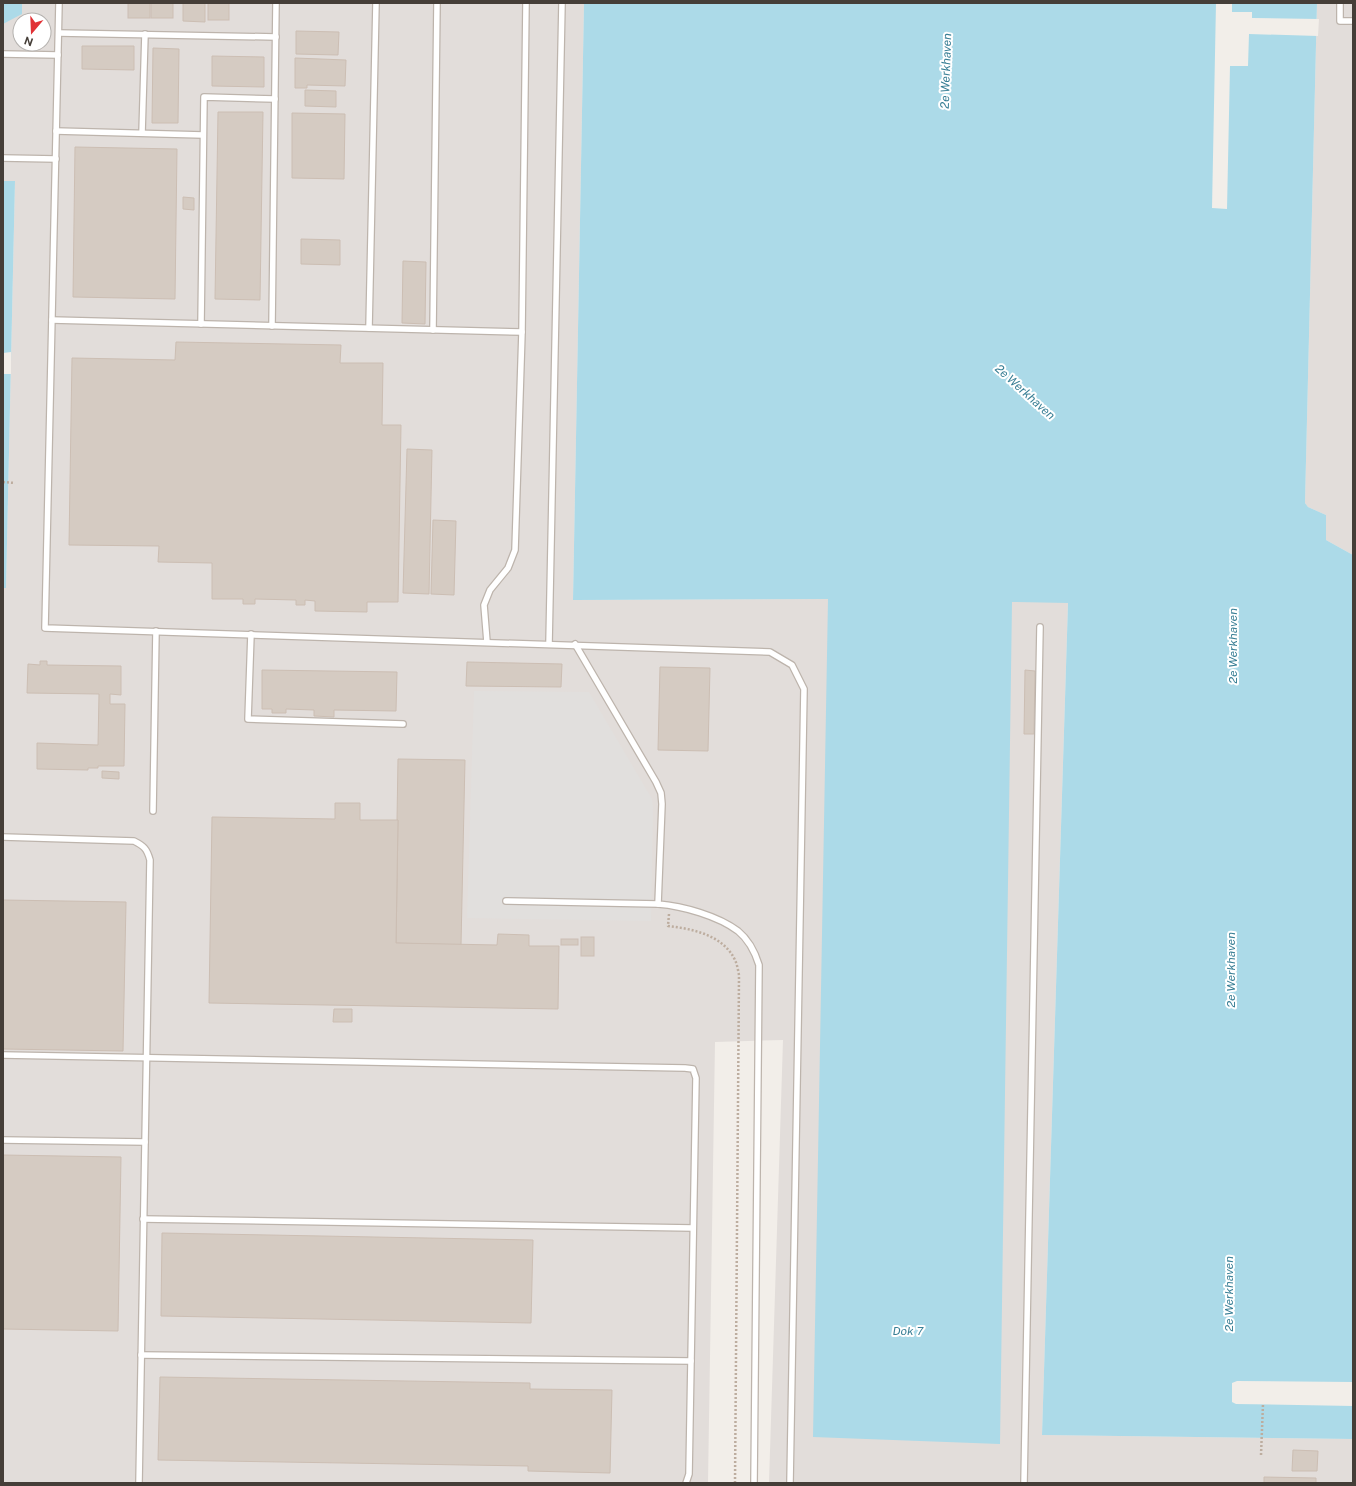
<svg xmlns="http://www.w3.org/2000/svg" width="1356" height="1486" font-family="'Public Sans',sans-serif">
	<rect width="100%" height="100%" fill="#f2eee9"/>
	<g fill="#e2ddda" fill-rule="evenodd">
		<path d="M3 3H584L573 600 828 599 1068 602 1042 1435 1353 1439V1483H769L783 1040 715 1042 708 1483H3V588H6L15 181H3ZM20 20H44V44H20Z"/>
		<polygon points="1317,3 1353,3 1353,555 1326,540 1326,515 1308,507 1305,503"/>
	</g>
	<polygon fill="#e1dfdd" points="474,691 589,692 652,799 653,808 651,921 467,918"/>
	<g fill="#acdae8">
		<polygon points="3,3 22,3 22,14 3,24"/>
		<polygon points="584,3 1317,3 1305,503 1308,507 1326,515 1326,540 1353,555 1353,1439 1042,1435 1068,603 1012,602 1000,1444 813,1437 828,599 573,600"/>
		<polygon points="3,181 15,181 6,588 3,588"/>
	</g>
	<g fill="#f2eee9">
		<polygon points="1216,3 1232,3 1232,12 1252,12 1252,18 1319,19 1318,36 1249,34 1248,66 1230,66 1227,209 1212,208"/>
		<polygon points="11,352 11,374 3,374 3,353"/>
		<polygon points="1237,1381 1353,1382 1353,1406 1236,1404 1232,1402 1232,1383"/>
	</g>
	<g fill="#d5cbc2" stroke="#ccbeb3">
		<rect x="128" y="3" width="22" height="15"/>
		<rect x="151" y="3" width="22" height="15"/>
		<polygon points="183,3 205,3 205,22 183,21"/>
		<rect x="208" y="3" width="21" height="17"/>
		<polygon points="296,31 339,32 338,55 296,54"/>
		<polygon points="82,46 134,46 134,70 82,69"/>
		<polygon points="153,48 179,49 178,123 152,123"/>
		<polygon points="212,56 264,57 264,87 212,86"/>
		<polygon points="295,58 346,60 345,86 307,85 307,88 295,88"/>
		<polygon points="305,90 336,91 336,107 305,106"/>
		<polygon points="218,112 263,112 260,300 215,299"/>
		<polygon points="292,113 345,114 344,179 292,178"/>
		<polygon points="75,147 177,149 175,299 73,297"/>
		<polygon points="183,197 194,198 194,210 183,209"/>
		<polygon points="301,239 340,240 340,265 301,264"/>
		<polygon points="403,261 426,262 425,324 402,323"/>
		<polygon points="176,342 341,345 340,363 383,363 382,425 401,425 398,602 367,602 367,612 315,611 315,601 305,600 305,605 296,605 296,600 255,599 255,604 243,604 243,599 212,599 212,563 158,562 159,546 69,545 72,358 175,360"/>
		<polygon points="407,449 432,450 429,594 403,593"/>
		<polygon points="433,520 456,521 454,595 431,594"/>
		<polygon points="40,661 47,661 47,665 121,666 121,695 110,694 110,704 125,704 124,766 98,766 98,768 88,768 88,770 37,769 37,743 98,745 99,694 27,693 28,664 40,665"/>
		<polygon points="467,662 562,664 561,687 466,686"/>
		<polygon points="660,667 710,668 708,751 658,750"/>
		<polygon points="262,670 397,672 396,711 334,710 334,717 314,716 314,710 286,709 286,713 272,713 272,709 262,709"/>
		<polygon points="1025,670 1035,671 1034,734 1024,734"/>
		<polygon points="398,759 465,760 461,945 396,943 398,820 397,820"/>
		<polygon points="102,771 119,772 119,779 102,778"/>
		<polygon points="335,803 360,803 360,820 398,820 396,943 497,945 498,934 529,935 529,946 559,946 558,1009 209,1003 212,817 335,819"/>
		<polygon points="3,900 126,902 123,1051 3,1049"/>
		<rect x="581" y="937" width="13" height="19"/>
		<rect x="561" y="939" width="17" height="6"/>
		<polygon points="334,1009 352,1009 352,1022 333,1022"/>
		<polygon points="3,1155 121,1157 118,1331 3,1329"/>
		<polygon points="162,1233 533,1240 531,1323 161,1316"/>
		<polygon points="160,1377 530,1383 530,1389 612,1390 610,1473 528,1471 528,1466 158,1460"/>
		<polygon points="1293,1450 1318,1451 1317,1471 1292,1471"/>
		<polygon points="1264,1477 1316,1478 1316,1483 1264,1483"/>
	</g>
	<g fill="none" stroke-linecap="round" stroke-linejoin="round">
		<defs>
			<g id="service">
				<polyline points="59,3 45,628 770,652 792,665 804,689 790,1483"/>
				<polyline points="1340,3 1340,21 1353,21"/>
				<polyline points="59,33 276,37"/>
				<polyline points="3,54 58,55"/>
				<polyline points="56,131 203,135"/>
				<polyline points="142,133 145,34"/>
				<polyline points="3,158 56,159"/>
				<polyline points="52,320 522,332"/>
				<polyline points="201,324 204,97 275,99"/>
				<polyline points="272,326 276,3"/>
				<polyline points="369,328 376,3"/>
				<polyline points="433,330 437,3"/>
				<polyline points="251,634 248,719 403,724"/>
				<polyline points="487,642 484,605 490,590 508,568 515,550 522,332 526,3"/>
				<polyline points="549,644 562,3"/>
				<path d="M575 644 656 782 661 793 662 804 658 904C683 906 718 916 738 931 749 940 755 952 759 965L754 1483"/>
				<polyline points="153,811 156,631"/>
				<path d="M3 837 134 841C144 846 147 849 150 860L139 1483"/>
				<polyline points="506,901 658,904"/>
				<polyline points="3,1055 685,1068 693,1069 696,1078 689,1474 686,1483"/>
				<polyline points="3,1140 145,1142"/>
				<polyline points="143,1219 693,1228"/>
				<polyline points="141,1355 691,1361"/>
				<polyline points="1024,1483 1040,627"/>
			</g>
		</defs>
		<use href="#service" stroke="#bdb4ac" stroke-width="8"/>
		<g stroke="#bdad9f" stroke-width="2.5" stroke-dasharray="2 2" stroke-linecap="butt">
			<polyline points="3,482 15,483"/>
			<path d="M669 914 668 926C693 929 723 935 735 960 737 964 738 970 739 975L735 1483"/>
			<polyline points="1261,1455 1263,1404"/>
		</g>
		<use href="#service" stroke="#fff" stroke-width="5.5"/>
	</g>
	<g text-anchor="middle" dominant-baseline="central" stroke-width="4" stroke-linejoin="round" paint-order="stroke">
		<g font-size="12" font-style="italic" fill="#397f95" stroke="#fff">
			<text transform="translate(946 71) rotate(-88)">2e Werkhaven</text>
			<text transform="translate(1025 392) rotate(42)">2e Werkhaven</text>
			<text transform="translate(1233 646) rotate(-90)">2e Werkhaven</text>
			<text transform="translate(1231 970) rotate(-90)">2e Werkhaven</text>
			<text transform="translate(1229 1294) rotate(-90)">2e Werkhaven</text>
			<text x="908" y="1331">Dok 7</text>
		</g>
	</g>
	<rect width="1356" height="1486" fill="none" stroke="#453e38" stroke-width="8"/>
	<g transform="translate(32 32) rotate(199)"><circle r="19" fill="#ffffff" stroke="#b5b2af"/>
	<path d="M0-3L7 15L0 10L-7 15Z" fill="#e13135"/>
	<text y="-6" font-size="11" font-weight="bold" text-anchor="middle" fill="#453e38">N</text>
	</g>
</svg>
